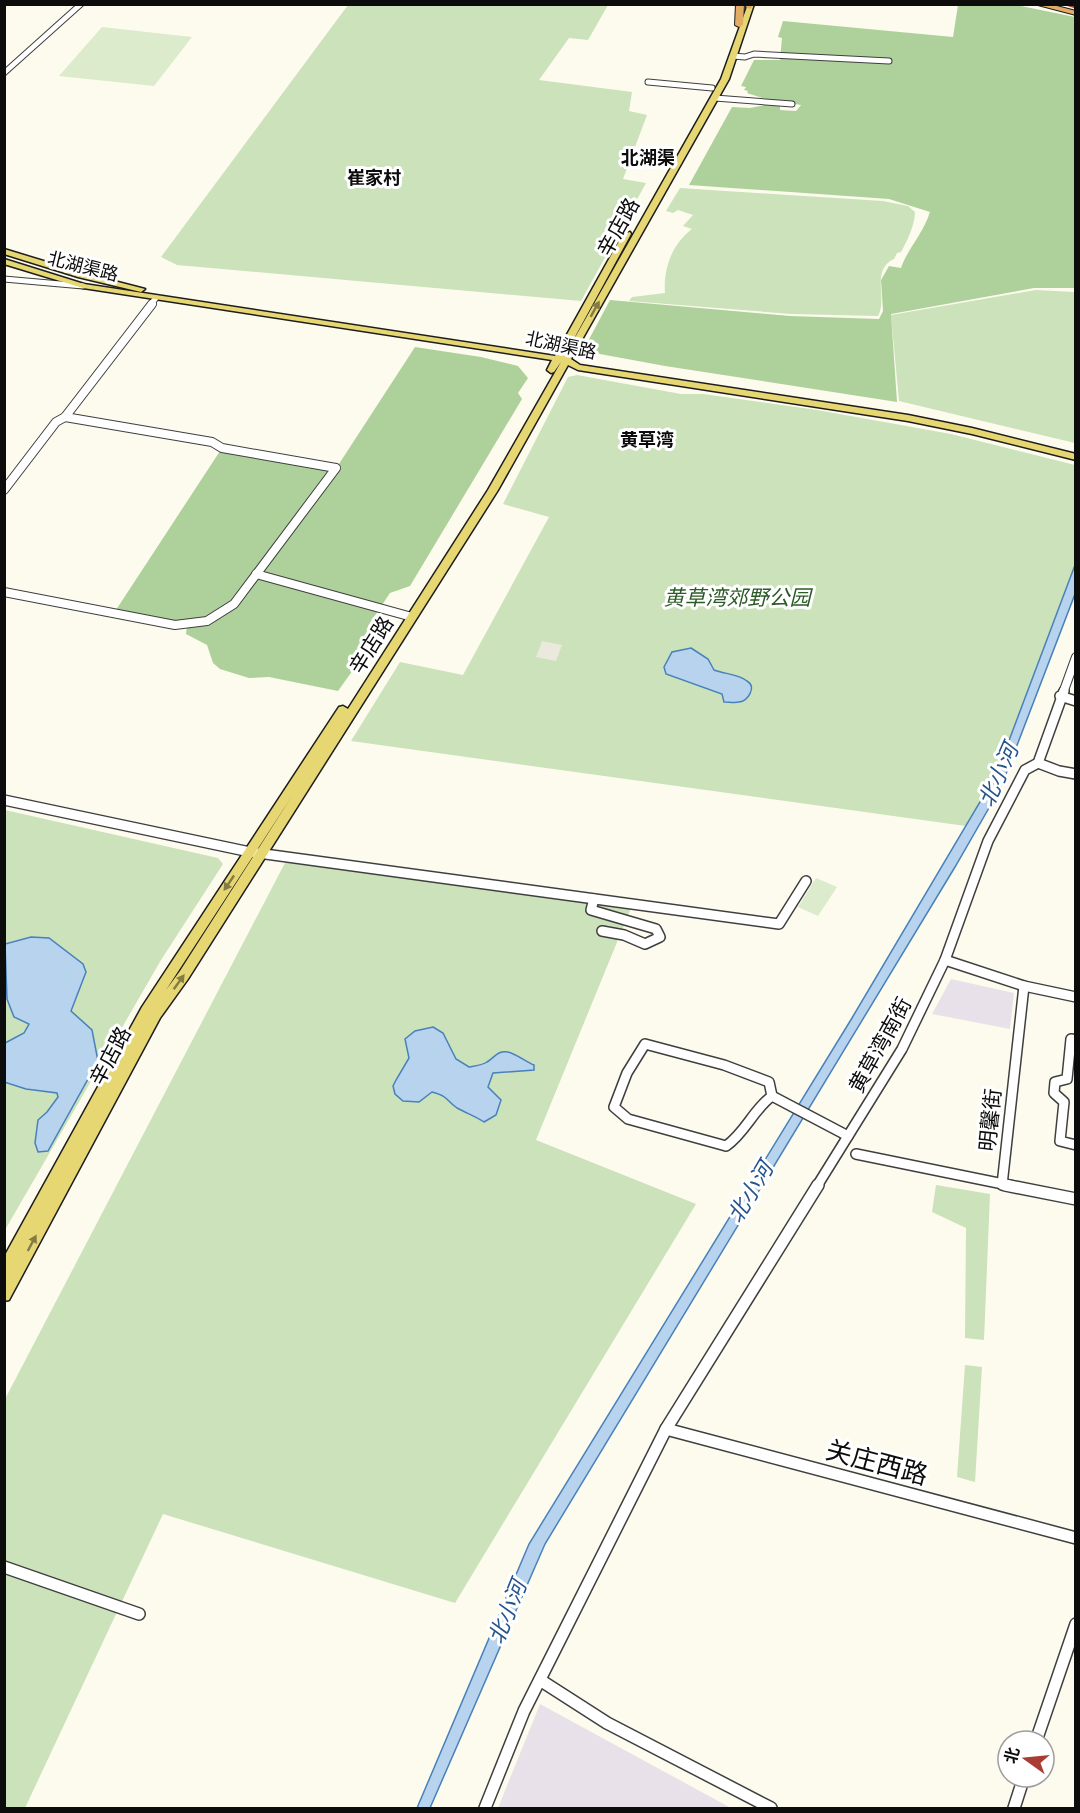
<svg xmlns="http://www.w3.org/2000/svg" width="1080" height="1813" font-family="Merriweather,'Noto Sans SC',serif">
	<rect width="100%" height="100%" fill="#fdfbed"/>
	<g fill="#e9e1e9">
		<polygon points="951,979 1014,993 1010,1029 932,1014"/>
		<polygon points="540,1704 731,1808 498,1808"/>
	</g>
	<g fill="#cbe2bb">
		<polygon points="348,5 608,5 588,40 569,38 539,80 632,92 629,111 647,115 623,179 646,183 581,301 177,265 161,257"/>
		<path d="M680 188 883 201 908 206 915 212C915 225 907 241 901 252L897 253 894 259C870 270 888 299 878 316L791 314 629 301 632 297 665 293C663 269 672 244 692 229L683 226 693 215 678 210 673 213 666 211Z"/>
		<polygon points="1036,290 1075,292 1075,443 899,401 891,315"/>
		<polygon points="577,375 681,394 703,394 817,410 951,434 1075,465 1075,566 994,792 973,827 351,741 400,662 463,675 549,517 503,504 568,377"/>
		<polygon points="5,810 218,858 223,864 161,960 5,1230"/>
		<polygon points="287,859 631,908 536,1140 696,1204 455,1603 163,1514 25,1808 5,1808 4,1401"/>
		<polygon points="936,1185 990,1194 984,1340 965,1338 966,1228 932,1212"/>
		<polygon points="965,1365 982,1367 975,1482 957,1477"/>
	</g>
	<g fill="#aed19c">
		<path d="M958 5H1016L1075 17V288H1034L891 314 897 402 665 366 589 352 586 345 610 300 790 316 879 319 883 311 881 280 889 266 901 268C908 248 923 234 930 212L889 199 689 185 732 107 750 108 765 105 780 106V110L796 111 801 105 769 100 747 93 748 91 744 90 746 87 741 86 754 60H780L782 38 778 37 783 21 953 37Z"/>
		<polygon points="415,347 481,357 518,366 528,378 518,393 522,399 410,586 390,593 368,626 373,642 338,691 269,677 249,678 220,669 213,663 207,645 186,634 187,626 114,613 222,448 337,467"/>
	</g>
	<g fill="#dcebcb">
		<polygon points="102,27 192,37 154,86 59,76"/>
		<polygon points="816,878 837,887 818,916 798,907"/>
	</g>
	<polygon fill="#ebe9dd" points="542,641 562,645 556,661 536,657"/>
	<g fill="#b8d3ee" stroke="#4881bb" stroke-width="1.5">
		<polygon points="1075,565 1075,594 1001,787 955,867 545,1544 430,1808 417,1808 529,1544 852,1018 996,775"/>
		<path d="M691 648 708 659 714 670C724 674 739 674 747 681 757 687 748 701 739 702 735 703 729 702 724 702L722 694 666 674 664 667 672 652Z"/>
		<polygon points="31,937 49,938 83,964 86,972 71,1011 92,1030 98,1061 48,1151 38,1152 35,1143 38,1120 47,1112 58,1097 57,1093 26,1089 4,1082 5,1043 24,1033 29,1024 14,1017 7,999 5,944"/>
		<path d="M433 1027 443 1033 456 1059 469 1067C475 1066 483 1065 487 1062 495 1057 498 1050 508 1052 514 1053 527 1062 534 1065V1070L493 1073 488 1087 501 1100 496 1115 484 1122C475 1116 466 1113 457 1108 445 1100 450 1097 432 1092L419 1102 403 1101 395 1094 393 1086 396 1080 409 1058 405 1039 415 1031Z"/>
	</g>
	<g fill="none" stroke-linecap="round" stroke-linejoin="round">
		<defs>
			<g id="minor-far3">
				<polyline points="733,56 745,57 754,54 889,61"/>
				<polyline points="4,73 81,4"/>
				<polyline points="648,82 712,88"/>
				<polyline points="715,98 792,104"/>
				<polyline points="4,279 83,286"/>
				<polyline points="150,305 156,298"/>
			</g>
			<g id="minor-far2">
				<polyline points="4,490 56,422 65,417 152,304"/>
				<polyline points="256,574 412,617"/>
				<polyline points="4,592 175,625 207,621 234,604 336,468 222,448 212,442 65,417"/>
				<polyline points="1063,693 1076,657"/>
			</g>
			<g id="minor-far1">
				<polyline points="1060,696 1076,701"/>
				<polyline points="1038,763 1059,771 1076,774"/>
				<polyline points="4,800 250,852 779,924 806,881"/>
				<polyline points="594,899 591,910 656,929 660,937 645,944 624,935 602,931"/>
				<polyline points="945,960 1024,986 1076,997"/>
				<polyline points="1076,1040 1071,1039 1067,1079 1055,1082 1054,1093 1064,1102 1060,1141 1076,1145"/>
				<path d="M645 1044 724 1065 769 1082 772 1096C753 1110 745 1133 726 1146L628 1119 614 1107 627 1073Z"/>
				<polyline points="772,1096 848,1136"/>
				<polyline points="856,1154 1013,1186"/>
				<polyline points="1002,1185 1024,986"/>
				<polyline points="817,1186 902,1049 945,960 988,841 1025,770 1038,763 1064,691"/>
			</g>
			<g id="minor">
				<polyline points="1005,1185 1076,1199"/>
				<polyline points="666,1429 1076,1538"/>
				<polyline points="4,1567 139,1614"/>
				<polyline points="540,1680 607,1723 771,1808"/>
				<polyline points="1036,1741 1076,1624"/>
				<polyline points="485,1808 524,1711 666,1429 818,1185"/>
				<polyline points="1014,1808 1024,1777"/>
			</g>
			<g id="major">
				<path d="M748 4H754L729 79 571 359 580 365 908 415 972 428 1076 454V460L972 434 908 421 578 370 568 365 498 490 188 979 160 1018 9 1300 4 1301V1257L142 1007 339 707 343 706 348 709 488 490 561 362 554 372 551 373 547 370 552 360 83 288 4 264V259L84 284 555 356 623 234 630 232 631 234 564 357 721 79ZM292 796 180 971 166 990Z"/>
				<polygon points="4,249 83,273 145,289 141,292 78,277 4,254"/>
			</g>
			<g id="highway">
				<polygon points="736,4 744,4 743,25 739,27 735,25"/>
				<polygon points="747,4 755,4 750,9 746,7"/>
				<polygon points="1034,4 1049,4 1076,11 1076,15"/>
			</g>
		</defs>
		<use href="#minor-far3" stroke="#3f3f3f" stroke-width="7"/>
		<use href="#minor-far2" stroke="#3f3f3f" stroke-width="10"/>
		<use href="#minor-far1" stroke="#3f3f3f" stroke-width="12"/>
		<use href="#minor" stroke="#3f3f3f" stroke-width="14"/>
		<use href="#major" stroke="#1d1d1d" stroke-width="3"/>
		<use href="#highway" stroke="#1d1d1d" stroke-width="2"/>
		<use href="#minor-far3" stroke="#fff" stroke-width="5"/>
		<use href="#minor-far2" stroke="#fff" stroke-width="8"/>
		<use href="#minor-far1" stroke="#fff" stroke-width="9"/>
		<use href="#minor" stroke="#fff" stroke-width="11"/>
		<use href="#major" fill="#e7d772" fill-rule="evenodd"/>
		<use href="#highway" fill="#e1ac66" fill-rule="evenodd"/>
		<defs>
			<polyline id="rail" points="1066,4 1076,7"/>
		</defs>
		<use href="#rail" stroke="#a93d36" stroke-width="3"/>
		<use href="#rail" stroke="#fff" stroke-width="1.5" stroke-dasharray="4.5" stroke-linecap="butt"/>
	</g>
	<defs><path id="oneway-solid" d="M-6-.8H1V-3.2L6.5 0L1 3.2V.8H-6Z" transform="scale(1.5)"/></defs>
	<g fill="#847c44">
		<use href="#oneway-solid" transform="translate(595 309) rotate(-61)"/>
		<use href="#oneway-solid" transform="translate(229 883) rotate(124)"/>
		<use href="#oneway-solid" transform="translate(179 982) rotate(-54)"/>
		<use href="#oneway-solid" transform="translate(32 1243) rotate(-62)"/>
	</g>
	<g text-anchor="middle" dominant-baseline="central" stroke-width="6" stroke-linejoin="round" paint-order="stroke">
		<g font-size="18" font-weight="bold" fill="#0c0c0c" stroke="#fff">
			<text x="648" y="157">北湖渠</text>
			<text x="374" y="177">崔家村</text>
			<text x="647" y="439">黄草湾</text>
		</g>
		<g font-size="18" fill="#0c0c0c" stroke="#fff">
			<text transform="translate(83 266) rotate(14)">北湖渠路</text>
			<text transform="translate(561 345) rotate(12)">北湖渠路</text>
		</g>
		<g font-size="21" fill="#0c0c0c" stroke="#fff">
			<text transform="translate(618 227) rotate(-61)">辛店路</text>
			<text transform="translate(371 645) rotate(-58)">辛店路</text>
			<text transform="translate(880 1045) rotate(-61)">黄草湾南街</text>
			<text transform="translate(110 1056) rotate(-62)">辛店路</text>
			<text transform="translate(990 1120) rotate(-84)">明馨街</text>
		</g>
		<g font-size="21" font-style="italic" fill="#2a5a25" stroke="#fff">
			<text x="737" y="597">黄草湾郊野公园</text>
		</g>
		<g font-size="22" font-style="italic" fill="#26548d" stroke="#fff">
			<text transform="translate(998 775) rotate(-66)">北小河</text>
			<text transform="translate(750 1192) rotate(-59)">北小河</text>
			<text transform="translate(507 1612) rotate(-68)">北小河</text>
		</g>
		<g font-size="26" fill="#0c0c0c" stroke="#fff">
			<text transform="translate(877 1462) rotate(15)">关庄西路</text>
		</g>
	</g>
	<rect width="1080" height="1813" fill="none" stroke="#0c0c0c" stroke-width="12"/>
	<g transform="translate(1026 1759) rotate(285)"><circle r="28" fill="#ffffff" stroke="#9e9e9e" stroke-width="1.5"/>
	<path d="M0-4.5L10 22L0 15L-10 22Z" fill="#a93d36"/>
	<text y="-9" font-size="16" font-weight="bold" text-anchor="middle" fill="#0c0c0c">北</text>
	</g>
</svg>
